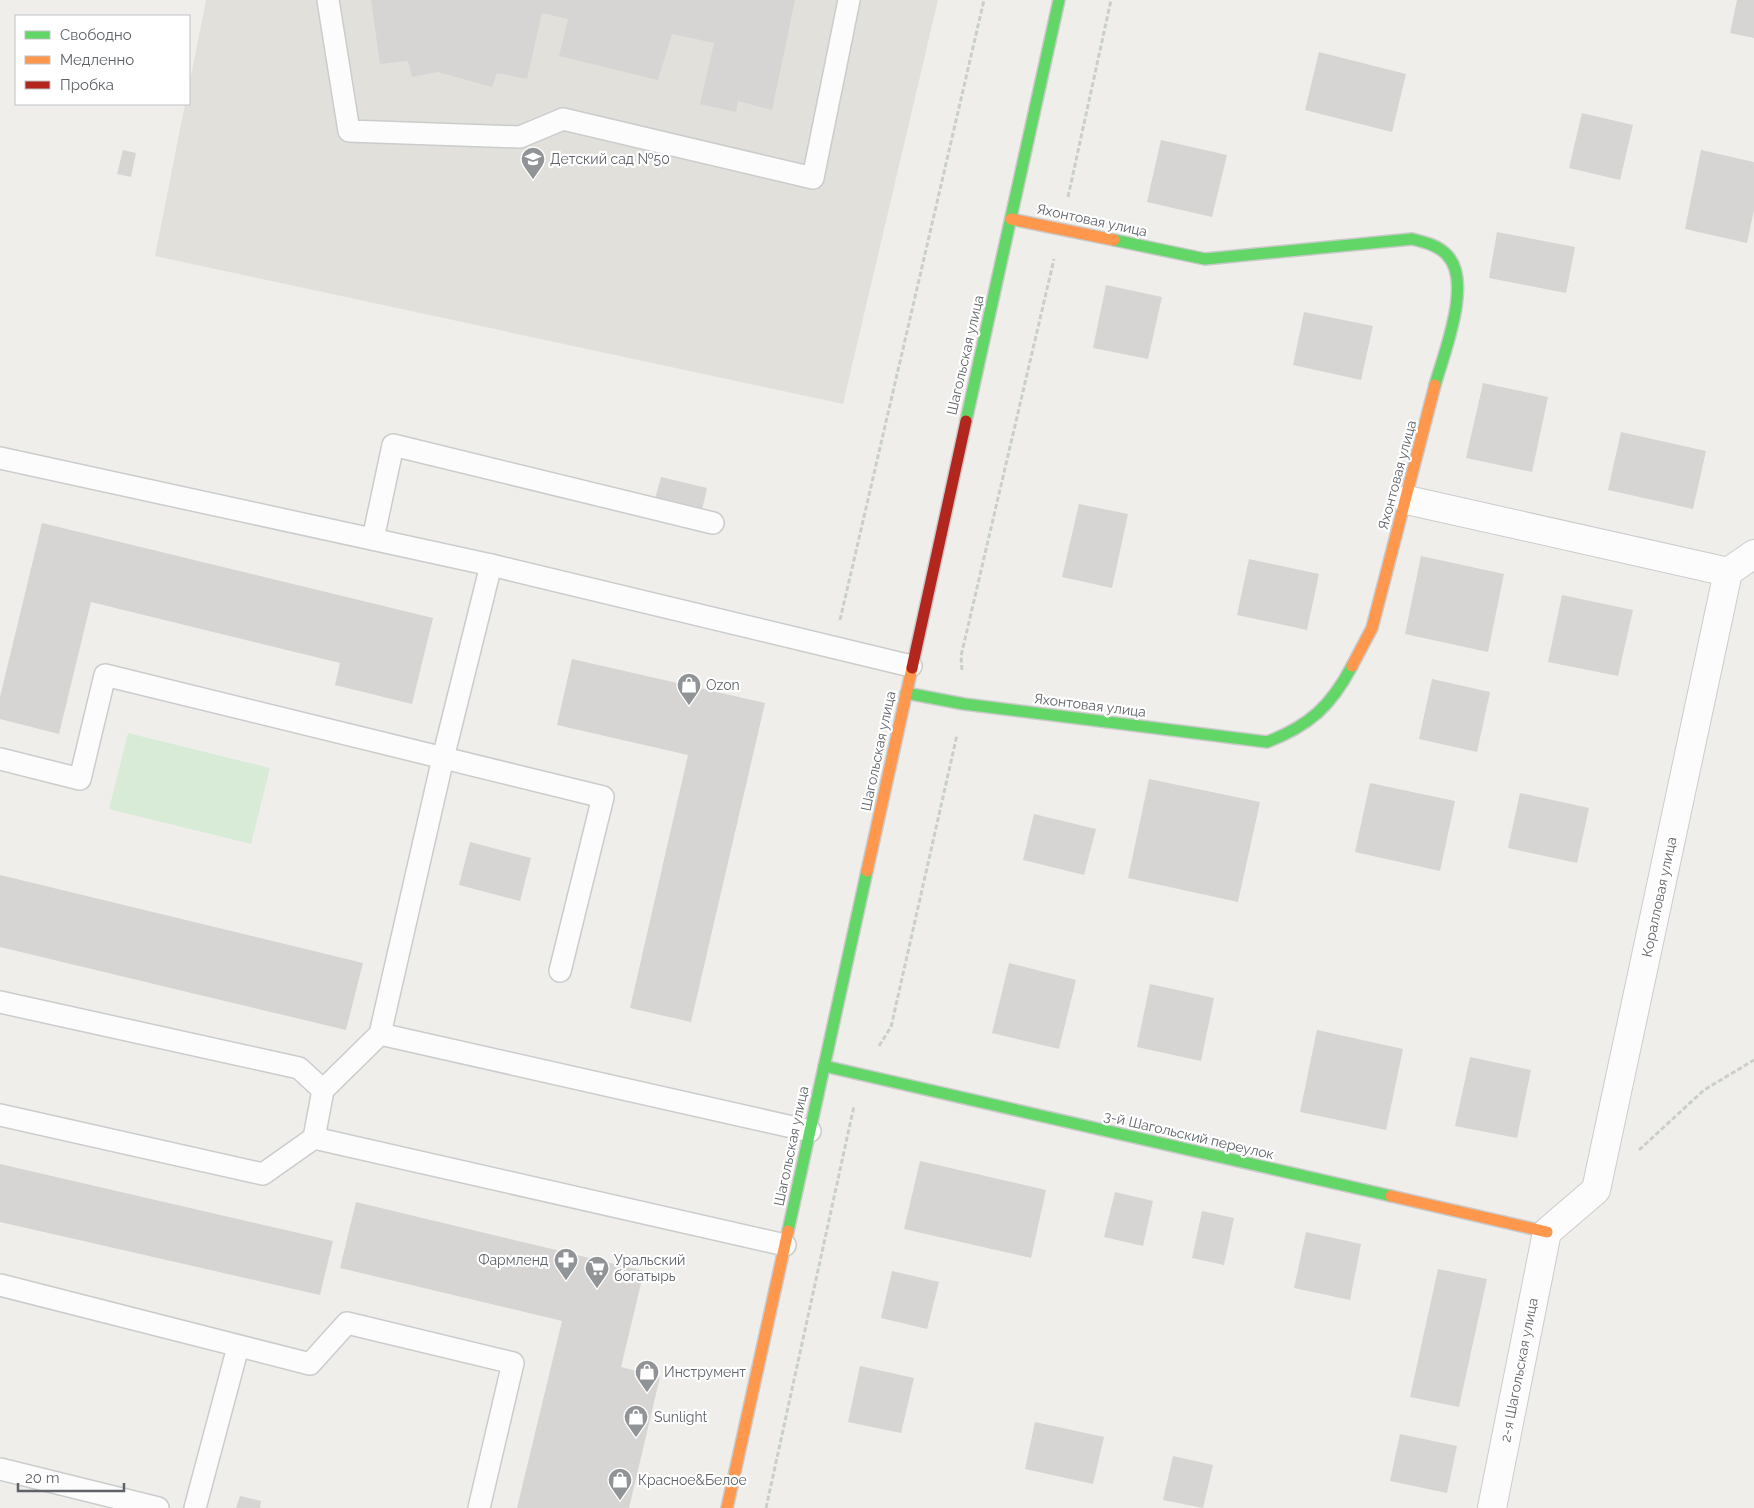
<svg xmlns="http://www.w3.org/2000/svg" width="1754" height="1508" font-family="Raleway,sans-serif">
	<rect width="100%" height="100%" fill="#efeeea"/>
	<polygon fill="#e2e0da" points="206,0 938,0 843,404 155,256 185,104 189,104 189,85"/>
	<polygon fill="#d8ebd6" points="128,733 270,768 251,844 109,809"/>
	<g fill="#d6d5d3">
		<polygon points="371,0 795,0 772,110 738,101 736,112 700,104 714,43 672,34 658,80 559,56 568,19 542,13 527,79 497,73 492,87 438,72 412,77 408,61 380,64"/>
		<polygon points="1737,0 1754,0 1754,38 1730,33"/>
		<polygon points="1319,52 1406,74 1392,132 1305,110"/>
		<polygon points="1582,113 1633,125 1620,180 1569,168"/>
		<polygon points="1161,140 1227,155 1212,217 1147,202"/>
		<polygon points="123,150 136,153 131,177 117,174"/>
		<polygon points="1701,150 1754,162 1754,210 1747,243 1685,229"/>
		<polygon points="1497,232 1575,247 1566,293 1489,278"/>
		<polygon points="1106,285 1162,297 1148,359 1093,348"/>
		<polygon points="1304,312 1373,326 1361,380 1293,365"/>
		<polygon points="1483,383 1548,397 1532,472 1466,458"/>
		<polygon points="1621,432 1706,451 1693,509 1608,490"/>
		<polygon points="661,477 707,488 702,510 655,499"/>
		<polygon points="1079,504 1128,514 1112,588 1062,577"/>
		<polygon points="42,523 433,618 412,704 335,685 340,663 91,602 59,734 0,719 0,697"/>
		<polygon points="1421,556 1504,574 1488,652 1405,634"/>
		<polygon points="1249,559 1319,574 1307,630 1237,615"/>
		<polygon points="1562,595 1633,610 1618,676 1548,662"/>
		<polygon points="572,659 765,703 691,1022 630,1008 688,755 557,725"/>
		<polygon points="1432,679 1490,692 1477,752 1419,739"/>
		<polygon points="1149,779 1260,802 1238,902 1128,878"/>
		<polygon points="1370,783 1455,801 1440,871 1355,852"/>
		<polygon points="1520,793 1589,808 1577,863 1508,848"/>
		<polygon points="1034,814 1096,829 1084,875 1023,860"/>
		<polygon points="470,842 531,858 520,901 459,885"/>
		<polygon points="0,875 363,963 346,1030 0,947"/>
		<polygon points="1009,963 1076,980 1059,1049 992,1033"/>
		<polygon points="1150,984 1214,998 1201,1061 1137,1047"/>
		<polygon points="1317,1030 1403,1049 1386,1130 1300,1112"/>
		<polygon points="1470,1057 1531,1070 1517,1138 1455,1126"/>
		<polygon points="920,1161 1046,1190 1031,1258 904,1229"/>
		<polygon points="0,1164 333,1241 320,1295 0,1222"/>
		<polygon points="1115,1192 1153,1201 1143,1246 1104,1237"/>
		<polygon points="356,1202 644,1271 621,1367 660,1377 629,1508 517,1508 562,1321 340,1268"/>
		<polygon points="1202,1211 1234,1218 1224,1265 1192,1258"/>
		<polygon points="1306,1232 1361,1244 1350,1300 1294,1288"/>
		<polygon points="1438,1269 1487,1279 1459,1407 1410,1397"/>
		<polygon points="892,1271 939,1282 927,1329 881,1318"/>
		<polygon points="860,1366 914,1378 901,1433 848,1422"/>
		<polygon points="1035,1422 1104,1437 1093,1484 1025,1469"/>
		<polygon points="1400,1434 1457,1446 1447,1493 1390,1481"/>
		<polygon points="1173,1456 1213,1465 1203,1508 1163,1500"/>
		<polygon points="240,1496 261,1501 260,1508 236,1508"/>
	</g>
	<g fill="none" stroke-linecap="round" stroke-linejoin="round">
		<defs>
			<g id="lane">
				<polyline points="328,0 349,131 520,137 563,119 813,178 849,0"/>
				<polyline points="0,458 491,565 911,666"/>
				<polyline points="373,539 393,445 713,523"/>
				<polyline points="0,759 80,779 105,675 603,797 560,971"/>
				<polyline points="0,1002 299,1068 323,1090"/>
				<polyline points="380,1034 810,1131"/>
				<polyline points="0,1115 263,1174 314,1138 785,1245"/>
				<polyline points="314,1138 323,1090 380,1034 443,758 491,565"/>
				<polyline points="0,1285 310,1364 347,1323 513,1363 479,1508"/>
				<polyline points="0,1469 158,1508"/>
				<polyline points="195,1508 238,1347"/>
			</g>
			<g id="street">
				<polyline points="1407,500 1728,572"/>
				<polyline points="1492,1508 1547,1232 1596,1190 1728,572 1754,554"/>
			</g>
			<g id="fast">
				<path d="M1114 240 1205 259 1412 239C1424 242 1438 245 1447 255 1473 281 1444 353 1435 385"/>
				<polyline points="966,421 1059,0"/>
				<path d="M906 693 964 704 1267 742C1309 726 1331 706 1352 666"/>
				<polyline points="824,1066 1391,1196"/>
				<polyline points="788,1231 867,871"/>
			</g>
			<g id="slow">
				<polyline points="1011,219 1114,240"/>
				<polyline points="1352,666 1372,628 1435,385"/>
				<polyline points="867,871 912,668"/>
				<polyline points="1391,1196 1547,1232"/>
				<polyline points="727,1508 788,1231"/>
			</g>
			<polyline id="jam" points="912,668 966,421"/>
		</defs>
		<use href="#lane" stroke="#cbcccc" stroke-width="24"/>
		<use href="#street" stroke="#cbcccc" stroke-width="30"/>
		<use href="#fast" stroke="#cacacb" stroke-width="14"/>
		<use href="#slow" stroke="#cacacb" stroke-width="14"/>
		<use href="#jam" stroke="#cacacb" stroke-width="14"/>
		<g stroke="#cacfcc" stroke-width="3" stroke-dasharray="5 2.5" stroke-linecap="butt">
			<polyline points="1068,197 1111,0"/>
			<polyline points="840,620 984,0"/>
			<polyline points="962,670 961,656 1054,259"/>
			<polyline points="879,1046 891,1027 957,735"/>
			<polyline points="1639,1150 1704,1090 1754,1060"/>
			<polyline points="766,1508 854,1106"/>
		</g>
		<use href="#lane" stroke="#fdfcfc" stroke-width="21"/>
		<use href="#street" stroke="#fdfcfc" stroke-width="28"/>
		<use href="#fast" stroke="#63d668" stroke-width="11"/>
		<use href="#slow" stroke="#ff974d" stroke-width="11"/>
		<use href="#jam" stroke="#b3261e" stroke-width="11"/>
	</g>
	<defs>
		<symbol id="school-pin" viewBox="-11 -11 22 30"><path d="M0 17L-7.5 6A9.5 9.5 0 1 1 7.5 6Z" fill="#919496" stroke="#fff"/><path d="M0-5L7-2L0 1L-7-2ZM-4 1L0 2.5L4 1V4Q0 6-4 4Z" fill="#fff"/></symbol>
		<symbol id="shop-pin" viewBox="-11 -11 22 30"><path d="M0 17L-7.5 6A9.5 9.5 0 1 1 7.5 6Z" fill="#919496" stroke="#fff"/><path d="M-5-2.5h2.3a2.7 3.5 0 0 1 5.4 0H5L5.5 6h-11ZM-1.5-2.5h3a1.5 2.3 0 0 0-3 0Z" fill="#fff"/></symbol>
		<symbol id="pharmacy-pin" viewBox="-11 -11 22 30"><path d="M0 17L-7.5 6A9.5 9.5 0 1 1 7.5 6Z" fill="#919496" stroke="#fff"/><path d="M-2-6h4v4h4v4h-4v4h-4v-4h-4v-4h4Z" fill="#fff"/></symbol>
		<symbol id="supermarket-pin" viewBox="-11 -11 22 30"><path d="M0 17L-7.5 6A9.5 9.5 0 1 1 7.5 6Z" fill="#919496" stroke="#fff"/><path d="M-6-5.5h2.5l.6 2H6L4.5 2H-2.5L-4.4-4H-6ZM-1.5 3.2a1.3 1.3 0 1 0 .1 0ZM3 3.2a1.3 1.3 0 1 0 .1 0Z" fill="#fff"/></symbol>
	</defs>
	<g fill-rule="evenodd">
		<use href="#school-pin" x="519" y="145" width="28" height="38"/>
		<use href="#shop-pin" x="675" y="671" width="28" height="38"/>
		<use href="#pharmacy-pin" x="552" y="1246" width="28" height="38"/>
		<use href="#supermarket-pin" x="583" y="1254" width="28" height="38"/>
		<use href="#shop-pin" x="633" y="1358" width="28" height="38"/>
		<use href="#shop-pin" x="622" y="1403" width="28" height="38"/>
		<use href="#shop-pin" x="606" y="1466" width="28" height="38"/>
	</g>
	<g text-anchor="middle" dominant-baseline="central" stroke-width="4.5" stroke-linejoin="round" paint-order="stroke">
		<g font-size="14" fill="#5f6368" stroke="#fff" text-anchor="start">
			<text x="550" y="159">Детский сад №50</text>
			<text x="706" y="685">Ozon</text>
			<text x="548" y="1260" text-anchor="end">Фармленд</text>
			<text x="614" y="1260">Уральский<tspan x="614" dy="16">богатырь</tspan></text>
			<text x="664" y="1372">Инструмент</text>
			<text x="654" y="1417">Sunlight</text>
			<text x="638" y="1480">Красное&amp;Белое</text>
		</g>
		<g font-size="14" fill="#5f6368" stroke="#fff">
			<text transform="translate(1092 220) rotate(12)">Яхонтовая улица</text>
			<text transform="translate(965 355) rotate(-77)">Шагольская улица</text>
			<text transform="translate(1397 475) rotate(-75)">Яхонтовая улица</text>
			<text transform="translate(1090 705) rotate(7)">Яхонтовая улица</text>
			<text transform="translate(878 751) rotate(-78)">Шагольская улица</text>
			<text transform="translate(1659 897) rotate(-78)">Коралловая улица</text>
			<text transform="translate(1189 1135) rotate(13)">3-й Шагольский переулок</text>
			<text transform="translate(791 1146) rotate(-78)">Шагольская улица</text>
			<text transform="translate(1519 1370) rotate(-79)">2-я Шагольская улица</text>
		</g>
	</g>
	<rect x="15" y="15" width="175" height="90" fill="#ffffff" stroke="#bfc1c3"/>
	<rect x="25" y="31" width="25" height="8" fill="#63d668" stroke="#bfc1c3"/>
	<text x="60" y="40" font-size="15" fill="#5f6368">Свободно</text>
	<rect x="25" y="56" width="25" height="8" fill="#ff974d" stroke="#bfc1c3"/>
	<text x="60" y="65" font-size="15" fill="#5f6368">Медленно</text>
	<rect x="25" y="81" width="25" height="8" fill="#b3261e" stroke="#bfc1c3"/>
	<text x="60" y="90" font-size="15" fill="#5f6368">Пробка</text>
	<path d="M18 1483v8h106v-8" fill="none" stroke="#5f6368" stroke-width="2.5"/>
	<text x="25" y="1483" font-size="15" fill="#5f6368" stroke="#ffffff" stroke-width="4" paint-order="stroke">20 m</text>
</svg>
